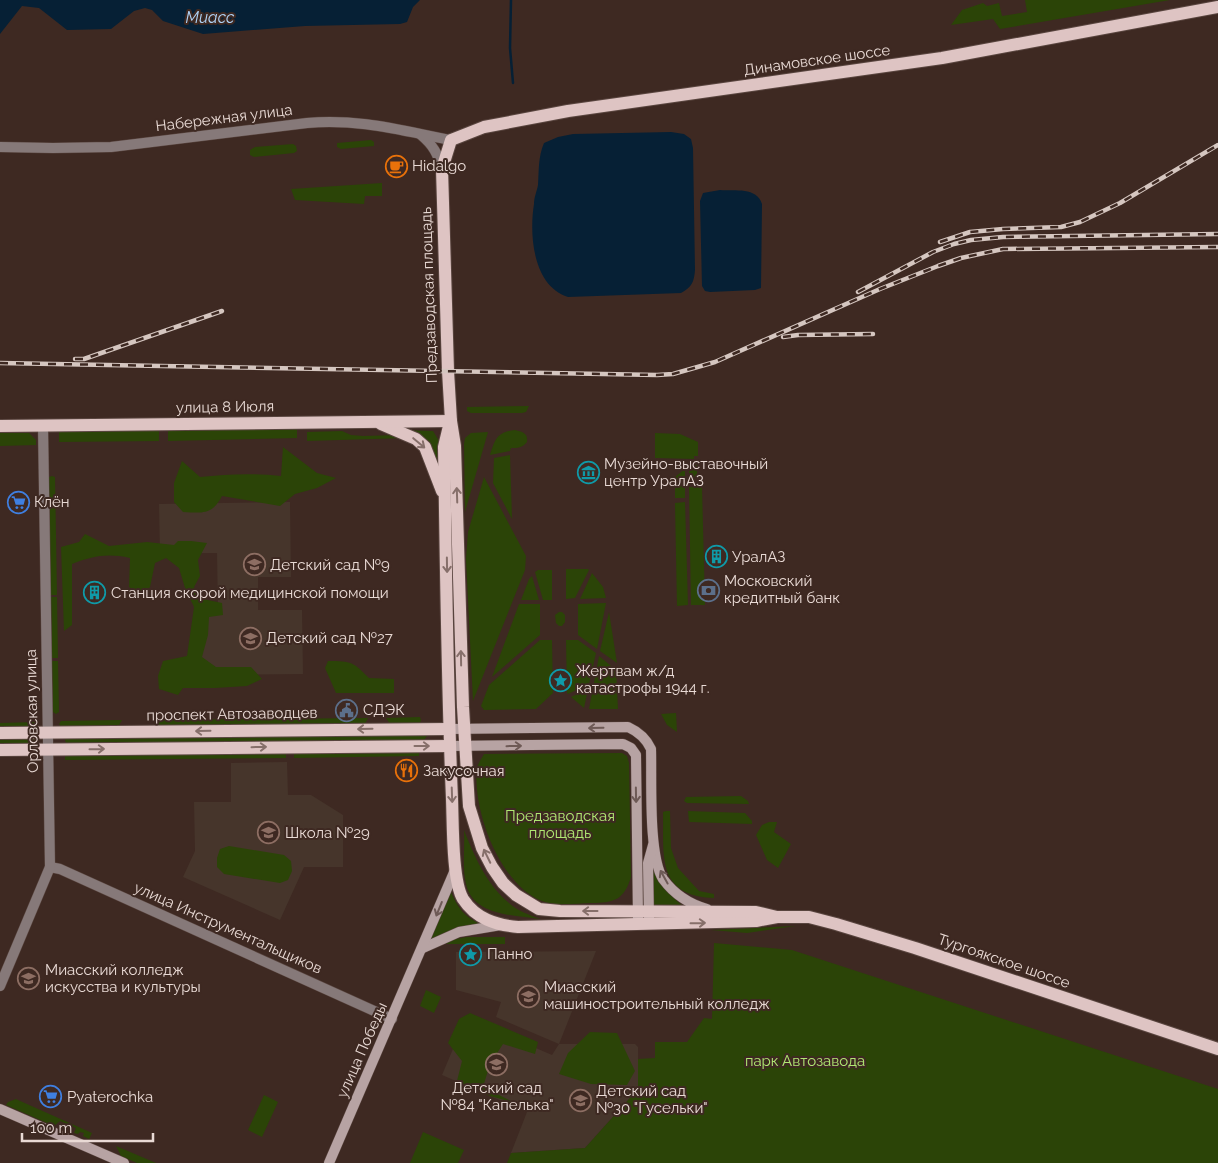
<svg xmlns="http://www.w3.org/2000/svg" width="1218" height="1163" font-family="Raleway,sans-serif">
	<rect width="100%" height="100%" fill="#3e2922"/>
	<g fill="#46352b">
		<polygon points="290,502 291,577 258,577 258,610 302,610 303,674 198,675 197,612 218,611 217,553 160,553 159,504"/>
		<polygon points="287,762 288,795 311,795 343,815 343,867 304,867 280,920 183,877 195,851 194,802 231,802 231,763"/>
		<polygon points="596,951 559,1044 635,1044 638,1047 638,1089 585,1148 511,1153 527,1112 442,1075 466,1018 552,1055 559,1044 496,1017 501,1002 456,990 456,952"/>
	</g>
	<g fill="#2b4407">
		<polygon points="1025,0 1170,0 1000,29 993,19 951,25 962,10 983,3 987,6 999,3 1002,16 1027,12"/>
		<polygon points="371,140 374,142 374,146 341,149 337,147 337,143"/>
		<polygon points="293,144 296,146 297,151 294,153 254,157 250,155 250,150 255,147"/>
		<polygon points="382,183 382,196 365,196 364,204 295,200 291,189"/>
		<polygon points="529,406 526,412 522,413 471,413 467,411 467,407"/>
		<polygon points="297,428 297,438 168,441 168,430"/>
		<polygon points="159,430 159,441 59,442 59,431"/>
		<polygon points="401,430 433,431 441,444 443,485 430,452"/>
		<path d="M515 430C523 432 528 433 527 442 522 448 518 448 511 448L510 451 490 455C495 439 497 432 515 430Z"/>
		<polygon points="342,431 351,435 363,436 400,435 406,438 307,441 307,432"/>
		<polygon points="488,432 465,512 464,444 465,438 471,433"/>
		<polygon points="0,433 29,433 36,440 36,445 0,446"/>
		<polygon points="655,433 680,434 698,442 698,456 694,456 694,459 655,458"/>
		<path d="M283 447 317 473 336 478 317 488 295 494 280 506 222 496C212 515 203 513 183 512L174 502V483L182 461 200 477C227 474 254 473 281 476Z"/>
		<polygon points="510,455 512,519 493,483 494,458"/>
		<rect x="689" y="465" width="8" height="12"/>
		<polygon points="685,469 685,483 675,483 675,477"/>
		<polygon points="52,476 55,477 57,595 51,595 49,477"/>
		<polygon points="484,477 526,556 525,570 473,701 466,559 468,532"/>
		<rect x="675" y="486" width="10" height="12"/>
		<polygon points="689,487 702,487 705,605 691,605"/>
		<polygon points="685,502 688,605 677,606 675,503"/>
		<path d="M85 534 109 546 147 542 174 545 178 541H191L207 543 198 560 200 576 194 587 203 599 222 603 223 615 209 617 208 635 202 657 216 667H251L262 679 247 686 215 688H183L178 695 159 689 158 676 163 661 187 656 194 607 185 588 179 568 166 558 155 563 150 587 142 595 129 587 130 558C107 553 93 556 72 564V625L64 631 61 547 79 542Z"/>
		<polygon points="566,569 588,569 589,570 575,598 566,599"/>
		<polygon points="538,570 552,570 552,600 543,600 535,572"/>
		<polygon points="592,573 603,587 606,598 580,599"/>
		<polygon points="532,576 539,600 521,600 529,579"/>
		<polygon points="51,597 57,597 58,658 52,658"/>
		<polygon points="606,603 597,649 578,635 578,604"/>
		<polygon points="519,604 540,604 540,635 492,677"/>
		<polygon points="559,612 562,612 565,615 565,622 562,626 559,626 556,623 555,615"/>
		<polygon points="609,612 617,663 600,651"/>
		<polygon points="540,640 552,640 553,693 536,709 484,710 481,706 489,685"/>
		<polygon points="566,640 578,640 596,653 589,684 568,694 567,693"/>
		<polygon points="599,656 616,670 618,709 589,709"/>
		<polygon points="52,661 58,661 59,712 56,714 53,712"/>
		<path d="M328 661C352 661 353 662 369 678L394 679V693H336L325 668Z"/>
		<polygon points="588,689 584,708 571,697"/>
		<polygon points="676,713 677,732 667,725 661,714"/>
		<polygon points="420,717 421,720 420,724 390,724 386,718"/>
		<polygon points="368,718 365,724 156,726 153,720"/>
		<polygon points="122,720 118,727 61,727 59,724 61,721"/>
		<polygon points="37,722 37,727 0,728 0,723"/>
		<polygon points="426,733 427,736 424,740 66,743 65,740 66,736"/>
		<polygon points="0,738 36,738 38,741 36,744 0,745"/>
		<polygon points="419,751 419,756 294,758 294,753"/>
		<polygon points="286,753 286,758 65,760 65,755"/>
		<path d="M622 753 627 756 629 763 631 877C624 900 614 903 591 903 577 903 556 907 542 901 500 885 472 810 477 768 478 763 482 758 484 754Z"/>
		<polygon points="741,796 748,801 749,804 687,803 684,801 686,797"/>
		<path d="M666 811H670L671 848 678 868 699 891 714 894V898C656 896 664 856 663 812Z"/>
		<polygon points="688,811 745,813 752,821 752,824 689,822"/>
		<polygon points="769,822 777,822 774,832 791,844 778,868 767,860 756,835 762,825"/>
		<path d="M464 830C474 856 487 885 509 903 517 911 530 915 540 919 514 915 473 916 466 884 462 867 465 847 464 830Z"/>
		<polygon points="229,846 284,855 291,861 292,871 288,880 280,883 224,874 217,867 217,858 220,849"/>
		<path d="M653 863C660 883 666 892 683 906H653Z"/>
		<path d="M450 890C459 910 464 917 485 926 463 928 449 930 429 941Z"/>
		<polygon points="796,926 747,933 711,930"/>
		<polygon points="467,937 505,937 505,944 446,944 451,940"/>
		<polygon points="714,943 792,950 1218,1089 1218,1163 507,1163 511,1153 585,1148 638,1089 638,1059 655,1058 655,1042 687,1042 704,1018 712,1019"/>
		<polygon points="426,990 441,997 434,1013 420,1006"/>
		<polygon points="470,1013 538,1042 535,1054 503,1044 490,1064 483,1087 515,1103 490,1096 457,1081 462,1061 448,1043 459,1019"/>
		<polygon points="590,1032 617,1033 635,1071 627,1085 591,1084 559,1074 568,1053"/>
		<polygon points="264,1095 278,1102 262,1137 248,1130"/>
		<polygon points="16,1099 18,1100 92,1133 89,1139 83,1136 84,1133 80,1132 78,1134 74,1133 76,1128 60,1121 54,1126 6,1105 8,1102"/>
		<polygon points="423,1132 464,1150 458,1163 410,1163"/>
		<polygon points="116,1146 156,1163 137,1163 121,1156"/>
	</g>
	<g fill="#062035">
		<polygon points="0,0 420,0 413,7 407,22 400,24 305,26 203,34 163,21 152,10 145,8 134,11 111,29 67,30 39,8 22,6 0,34"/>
		<path d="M671 132 684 134 691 139 693 148 695 270C694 282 692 287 681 293L568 297C533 286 529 235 534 204 534 197 537 191 538 185 539 171 538 157 544 143L558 137 573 134Z"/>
		<path d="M720 190C735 191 757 187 762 204L761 288 755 290 710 292 705 291 702 286 700 201 703 193Z"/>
	</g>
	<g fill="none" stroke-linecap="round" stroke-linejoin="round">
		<polyline stroke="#062035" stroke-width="2.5" points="511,0 510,48 513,83"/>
		<defs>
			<g id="tertiary">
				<path d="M421 135C433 145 438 154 442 169"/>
				<path d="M0 147 53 148 111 147 307 123C357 118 403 131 451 140"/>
				<polyline points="50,867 60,869 392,1019"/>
				<polyline points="0,986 50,867 43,426"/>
			</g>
			<g id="secondary">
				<path d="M449 729 628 727C639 732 646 738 651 749 652 779 648 855 663 879 674 894 689 904 707 909"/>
				<polyline points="450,746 623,744 631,748 636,755 638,918"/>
				<polyline points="649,918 648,863 653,845"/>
				<polyline points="423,948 459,932 501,925"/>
				<polyline points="0,1109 124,1163"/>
				<polyline points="329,1163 455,870"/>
			</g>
			<g id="primary">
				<polyline points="381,424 416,439 425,447 442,491"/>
				<polyline points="0,426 451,421"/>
				<path d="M449 426 444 447C446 564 447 681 452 799 453 822 452 881 463 899 476 919 496 925 518 927L756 921 777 917H809L836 924 915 948 1218 1049"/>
				<polyline points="0,733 449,729"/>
				<polyline points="0,750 450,746"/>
				<polyline points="777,917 756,912 560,911 539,909 516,895 503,883 492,867 482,848 469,806 463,707 455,446 451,421 448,371 442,169 451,140 484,127 568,111 942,58 1218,7"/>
			</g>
		</defs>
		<use href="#tertiary" stroke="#59453f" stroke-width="11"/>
		<use href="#secondary" stroke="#59453f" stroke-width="11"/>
		<use href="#primary" stroke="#59453f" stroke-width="14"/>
		<use href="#tertiary" stroke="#867979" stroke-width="10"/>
		<use href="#secondary" stroke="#b7a3a3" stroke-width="10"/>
		<use href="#primary" stroke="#dec4c3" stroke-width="12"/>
		<defs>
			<g id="rail">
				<polyline points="940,242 970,232 1003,229 1061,227 1080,222 1120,203 1218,145"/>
				<polyline points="858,292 933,252 954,244 971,240 1003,237 1218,234"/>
				<polyline points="783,337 798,335 873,334"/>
				<polyline points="75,359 84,359 222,311"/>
				<polyline points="0,363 657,375 673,374 715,362 880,289 938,266 961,258 1003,249 1218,247"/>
			</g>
		</defs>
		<use href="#rail" stroke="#d5c6c0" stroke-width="4.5"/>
		<use href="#rail" stroke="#3e2922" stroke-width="2.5" stroke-dasharray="8" stroke-linecap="butt"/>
	</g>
	<defs><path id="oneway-shaft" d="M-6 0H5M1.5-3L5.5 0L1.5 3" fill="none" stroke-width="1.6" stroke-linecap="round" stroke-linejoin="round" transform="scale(1.25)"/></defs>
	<g stroke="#866f6a">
		<use href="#oneway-shaft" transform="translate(419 443) rotate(40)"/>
		<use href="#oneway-shaft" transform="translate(457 495) rotate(-92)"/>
		<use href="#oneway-shaft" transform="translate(447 565) rotate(89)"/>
		<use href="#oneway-shaft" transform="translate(461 658) rotate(-91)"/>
		<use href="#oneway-shaft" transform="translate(365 729) rotate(179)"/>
		<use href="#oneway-shaft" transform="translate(203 731) rotate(179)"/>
		<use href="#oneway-shaft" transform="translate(422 746)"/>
		<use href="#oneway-shaft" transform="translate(259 747) rotate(-1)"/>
		<use href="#oneway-shaft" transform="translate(97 749) rotate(-1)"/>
		<use href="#oneway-shaft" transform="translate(452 795) rotate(88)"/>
		<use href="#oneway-shaft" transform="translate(487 856) rotate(-116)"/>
		<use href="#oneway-shaft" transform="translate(590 911) rotate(-180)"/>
		<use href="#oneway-shaft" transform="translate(698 923) rotate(-1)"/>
	</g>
	<g stroke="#6e5a56">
		<use href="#oneway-shaft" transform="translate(596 728) rotate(179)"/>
		<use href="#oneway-shaft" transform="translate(514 746) rotate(-1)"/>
		<use href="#oneway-shaft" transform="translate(636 795) rotate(89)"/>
		<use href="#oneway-shaft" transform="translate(664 877) rotate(-119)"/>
		<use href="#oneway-shaft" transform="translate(439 909) rotate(112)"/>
	</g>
	<defs>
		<symbol id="cafe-ring" viewBox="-11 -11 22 22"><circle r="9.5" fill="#3e2922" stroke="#e8710a" stroke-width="1.5"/><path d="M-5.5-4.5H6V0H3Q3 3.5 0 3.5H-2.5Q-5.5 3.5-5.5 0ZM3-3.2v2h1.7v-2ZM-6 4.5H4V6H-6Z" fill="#e8710a"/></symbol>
		<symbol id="museum-ring" viewBox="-11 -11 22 22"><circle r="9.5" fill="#3e2922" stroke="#0f9aa8" stroke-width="1.5"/><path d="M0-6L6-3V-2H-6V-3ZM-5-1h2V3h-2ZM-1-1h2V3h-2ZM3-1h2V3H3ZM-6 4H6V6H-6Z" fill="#0f9aa8"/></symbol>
		<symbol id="supermarket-ring" viewBox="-11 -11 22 22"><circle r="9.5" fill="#3e2922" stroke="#3f7fe0" stroke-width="1.5"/><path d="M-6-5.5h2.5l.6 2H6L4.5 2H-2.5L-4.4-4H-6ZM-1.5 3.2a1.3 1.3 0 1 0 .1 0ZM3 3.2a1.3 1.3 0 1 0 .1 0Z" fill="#3f7fe0"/></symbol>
		<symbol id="building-ring" viewBox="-11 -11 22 22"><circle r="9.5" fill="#3e2922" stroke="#0f9aa8" stroke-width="1.5"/><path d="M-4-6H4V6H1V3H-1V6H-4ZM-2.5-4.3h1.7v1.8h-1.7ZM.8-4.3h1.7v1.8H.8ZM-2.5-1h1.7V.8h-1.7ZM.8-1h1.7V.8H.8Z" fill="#0f9aa8"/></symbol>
		<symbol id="school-ring" viewBox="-11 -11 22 22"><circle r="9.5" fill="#3e2922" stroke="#8d6e63" stroke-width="1.5"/><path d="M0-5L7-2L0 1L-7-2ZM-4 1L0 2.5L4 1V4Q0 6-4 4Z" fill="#8d6e63"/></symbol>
		<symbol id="bank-ring" viewBox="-11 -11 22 22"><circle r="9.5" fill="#3e2922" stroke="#5c6f8a" stroke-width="1.5"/><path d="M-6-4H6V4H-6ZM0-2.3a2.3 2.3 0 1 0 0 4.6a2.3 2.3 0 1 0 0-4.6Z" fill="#5c6f8a"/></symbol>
		<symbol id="sight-ring" viewBox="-11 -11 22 22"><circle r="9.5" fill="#3e2922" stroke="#0f9aa8" stroke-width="1.5"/><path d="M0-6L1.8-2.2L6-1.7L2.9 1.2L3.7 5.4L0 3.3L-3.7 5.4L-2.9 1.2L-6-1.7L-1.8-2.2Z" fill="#0f9aa8"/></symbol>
		<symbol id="civic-ring" viewBox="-11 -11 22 22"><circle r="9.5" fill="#3e2922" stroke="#5c6f8a" stroke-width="1.5"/><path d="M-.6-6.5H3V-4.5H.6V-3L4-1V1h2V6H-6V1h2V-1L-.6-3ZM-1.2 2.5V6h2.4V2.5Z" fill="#5c6f8a"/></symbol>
		<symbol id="restaurant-ring" viewBox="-11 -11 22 22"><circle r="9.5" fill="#3e2922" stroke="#e8710a" stroke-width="1.5"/><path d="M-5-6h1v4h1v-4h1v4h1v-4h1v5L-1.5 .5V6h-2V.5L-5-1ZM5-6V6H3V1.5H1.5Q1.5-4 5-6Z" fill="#e8710a"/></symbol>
		<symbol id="university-ring" viewBox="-11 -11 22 22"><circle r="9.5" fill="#3e2922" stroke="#8d6e63" stroke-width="1.5"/><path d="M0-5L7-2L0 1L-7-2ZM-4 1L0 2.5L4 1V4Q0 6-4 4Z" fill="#8d6e63"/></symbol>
	</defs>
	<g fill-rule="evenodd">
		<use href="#cafe-ring" x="384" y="154" width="25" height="25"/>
		<use href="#museum-ring" x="576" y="460" width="25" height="25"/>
		<use href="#supermarket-ring" x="6" y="490" width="25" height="25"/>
		<use href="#building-ring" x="704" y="544" width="25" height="25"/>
		<use href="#school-ring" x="242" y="552" width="25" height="25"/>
		<use href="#bank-ring" x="696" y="578" width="25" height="25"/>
		<use href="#building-ring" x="82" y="580" width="25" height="25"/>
		<use href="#school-ring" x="238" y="626" width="25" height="25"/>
		<use href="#sight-ring" x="548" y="668" width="25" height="25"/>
		<use href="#civic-ring" x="334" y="698" width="25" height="25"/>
		<use href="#restaurant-ring" x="394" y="758" width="25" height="25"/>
		<use href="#school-ring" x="256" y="820" width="25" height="25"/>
		<use href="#sight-ring" x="458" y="942" width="25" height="25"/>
		<use href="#university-ring" x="16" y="966" width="25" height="25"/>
		<use href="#university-ring" x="516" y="984" width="25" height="25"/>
		<use href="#school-ring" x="484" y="1052" width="25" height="25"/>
		<use href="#supermarket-ring" x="38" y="1084" width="25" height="25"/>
		<use href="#school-ring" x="568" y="1088" width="25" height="25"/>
	</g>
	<g text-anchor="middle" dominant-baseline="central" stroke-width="4" stroke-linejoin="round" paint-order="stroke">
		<g font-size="15" fill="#e9dad5" stroke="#3e2922">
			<text transform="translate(817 60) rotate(-8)">Динамовское шоссе</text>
			<text transform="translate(224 118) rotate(-7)">Набережная улица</text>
			<text transform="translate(429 295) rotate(-92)">Предзаводская площадь</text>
			<text transform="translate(225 407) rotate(-1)">улица 8 Июля</text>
			<text transform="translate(32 711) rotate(-91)">Орловская улица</text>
			<text transform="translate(232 714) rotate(-1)">проспект Автозаводцев</text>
			<text transform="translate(228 928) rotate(24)">улица Инструментальщиков</text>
			<text transform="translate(1004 961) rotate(19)">Тургоякское шоссе</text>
			<text transform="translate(362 1050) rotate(-66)">улица Победы</text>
		</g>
		<g font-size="15" fill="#e9dad5" stroke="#3e2922" text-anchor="start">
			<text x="412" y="166">Hidalgo</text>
			<text x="604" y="464">Музейно-выставочный<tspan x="604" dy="17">центр УралАЗ</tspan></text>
			<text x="34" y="502">Клён</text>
			<text x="732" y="557">УралАЗ</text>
			<text x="270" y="565">Детский сад №9</text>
			<text x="724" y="581">Московский<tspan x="724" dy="17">кредитный банк</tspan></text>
			<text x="111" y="593">Станция скорой медицинской помощи</text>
			<text x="266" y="638">Детский сад №27</text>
			<text x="576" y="671">Жертвам ж/д<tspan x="576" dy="17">катастрофы 1944 г.</tspan></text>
			<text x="363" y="710">СДЭК</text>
			<text x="423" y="771">Закусочная</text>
			<text x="285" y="833">Школа №29</text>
			<text x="487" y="954">Панно</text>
			<text x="45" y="970">Миасский колледж<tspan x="45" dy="17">искусства и культуры</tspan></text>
			<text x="544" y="987">Миасский<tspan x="544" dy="17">машиностроительный колледж</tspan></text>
			<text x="497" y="1088" text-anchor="middle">Детский сад<tspan x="497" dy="17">№84 "Капелька"</tspan></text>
			<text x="596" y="1091">Детский сад<tspan x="596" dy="17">№30 "Гусельки"</tspan></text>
			<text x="67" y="1097">Pyaterochka</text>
		</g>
		<g font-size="15" fill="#b0e873" stroke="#3e2922">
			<text x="560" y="816">Предзаводская<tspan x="560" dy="17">площадь</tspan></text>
			<text x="805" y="1061">парк Автозавода</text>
		</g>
		<g font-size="16" font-style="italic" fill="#afd4f8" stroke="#3e2922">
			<text x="210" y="17">Миасс</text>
		</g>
	</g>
	<path d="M22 1133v8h131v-8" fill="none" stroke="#e9dad5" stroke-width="2.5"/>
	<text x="30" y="1133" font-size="15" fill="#e9dad5" stroke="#3e2922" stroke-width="4" paint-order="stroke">100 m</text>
</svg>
